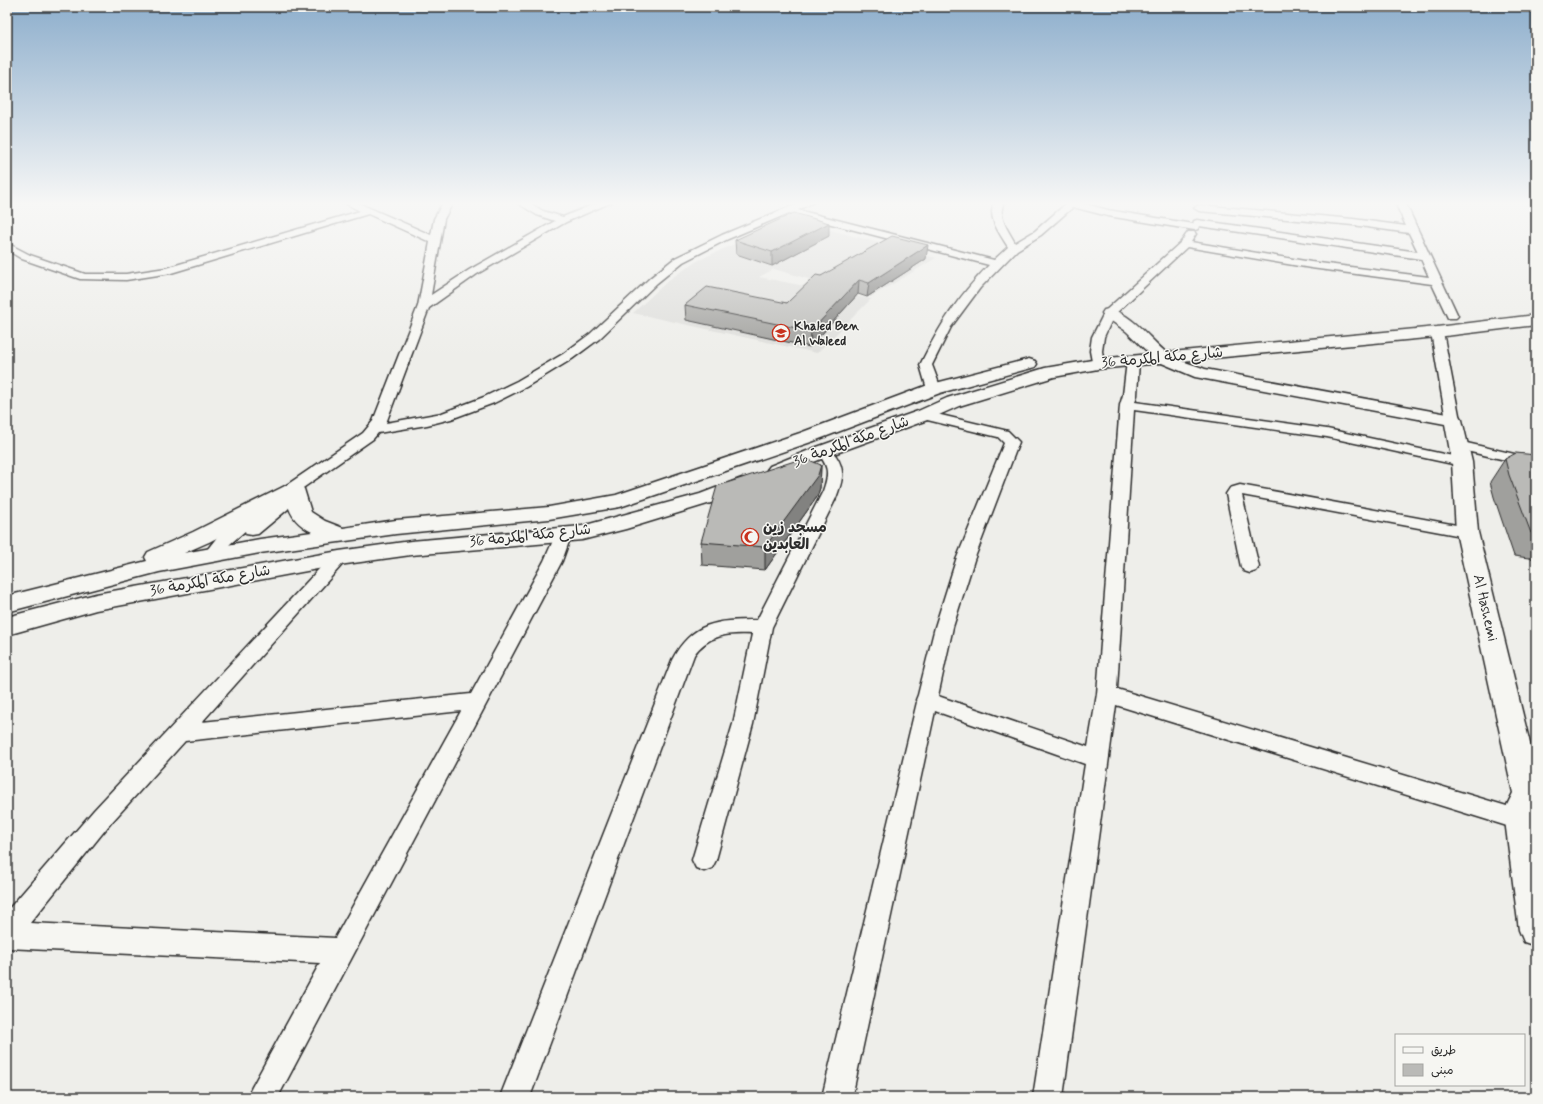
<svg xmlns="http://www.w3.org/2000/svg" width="1543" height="1104" font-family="Mynerve,'Playpen Sans Arabic',sans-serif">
	<rect width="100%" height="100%" fill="#eeeeea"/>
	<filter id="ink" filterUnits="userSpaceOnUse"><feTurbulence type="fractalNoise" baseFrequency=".025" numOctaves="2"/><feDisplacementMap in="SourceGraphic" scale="8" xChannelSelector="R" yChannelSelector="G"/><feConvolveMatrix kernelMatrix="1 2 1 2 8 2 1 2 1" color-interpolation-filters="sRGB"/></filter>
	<g filter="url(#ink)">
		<polygon fill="#dededb" points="789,219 936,258 871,297 774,269 759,277 871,299 817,353 633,313 670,279 697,261"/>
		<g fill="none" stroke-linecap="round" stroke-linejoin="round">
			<defs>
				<g id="street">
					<path d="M343 202H356L431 235 434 219 443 202H453L444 219 431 295 469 270 555 221 537 215 516 202H528L543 211 563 217 599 202H612L566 222 477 274 429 308 386 423 442 413 484 397 517 381 563 354 590 334 650 278 675 258 722 235 801 202H814L798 210 994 260 1008 247C1000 234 987 218 994 202H1004C997 217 1008 230 1015 243L1035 231 1068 202H1078L1108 210 1193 224 1194 221 1197 220 1418 252 1409 233 1353 225 1199 211 1194 208 1199 205 1353 219 1406 226 1395 202H1405L1458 316 1456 318H1448L1432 284 1311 268 1187 247 1114 315 1104 337 1102 351 1104 364 1103 367H1093L1090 351 1092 337 1105 311 1181 242 1188 232H1194L1196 234 1191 242 1311 262 1429 277 1421 259 1199 226 1198 229 1195 230 1108 216 1073 207 1041 235 1017 250 980 288 951 327 932 365 941 389 939 392H929L927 389 920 365C940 325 957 298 989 265L789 213 728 239 683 262 657 283 599 339 572 359 526 387 494 403 451 419 427 425 378 433 373 439 300 490 288 509 258 534 252 535 246 534 245 531 230 544 218 559 212 561 206 559 203 555 218 536 253 507 259 506 265 507 267 510 278 500 273 496 275 493 363 433 373 421 418 306 430 242 368 214 171 273 126 280 80 279 22 259 7 250V243L30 255 85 274H126L166 268 360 211Z"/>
					<polygon points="1437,328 1441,329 1443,332 1460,420 1458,423 1453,424 1448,423 1446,420 1431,332 1433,329"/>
					<polygon points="1133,357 1137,358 1139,361 1137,395 1135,402 1327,429 1462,458 1467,459 1469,462 1467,465 1462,466 1327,437 1134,410 1117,689 1520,810 1528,813 1532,820 1528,827 1520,830 1116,705 1063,1097 1033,1097 1085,764 935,711 852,1097 822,1097 917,702 916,700 918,695 935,627 956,560 1004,443 998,437 919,418 917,415 919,412 924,411 1008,431 1019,442 974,560 953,627 938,696 1088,747 1097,694 1120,405 1123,395 1127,361 1129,358"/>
					<polygon points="1458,441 1536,459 1536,467 1453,448 1451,445 1453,442"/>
					<path d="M824 447C830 448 832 451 836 456 846 471 842 482 836 498L772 627 753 724 716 860 712 868 704 871 696 868 692 860 733 724 752 634C730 633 708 634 694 655L530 1097H500L672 660C692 622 717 620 757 620L823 491C830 471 828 467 817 451L819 448Z"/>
					<polygon points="1240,485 1467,527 1473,528 1475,532 1473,536 1467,537 1242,495 1259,567 1256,571 1250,573 1244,571 1241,567 1226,494 1230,488"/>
					<path d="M563 531 569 532 571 536 562 561 278 1097H247L252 1087 320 963 7 948V911L94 810 333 554 339 552 345 554 348 558 202 722 471 694 544 561 555 536 557 532ZM461 711 335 938 30 923 110 824 185 741Z"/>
				</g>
				<path id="secondary" d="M1109 309C1133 314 1149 339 1168 354 1177 361 1194 364 1205 369L1453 415 1459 416 1462 420 1472 462 1478 532 1536 768V946L1524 942 1519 930 1505 820 1507 805 1513 793 1456 532 1452 462 1445 424 1195 377 1157 361 1126 331 1104 316 1102 313 1104 310Z"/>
				<g id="primary">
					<polygon points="1536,315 1536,325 1437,337 1098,369 1054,377 959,406 930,419 831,455 784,474 777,476 770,474 767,470 770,466 817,447 918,411 947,398 1045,368 1098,359 1437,327"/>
					<path d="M1029 359 1035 361 1037 364 1035 367 940 393 814 441 620 507 549 519 396 534 260 553 159 572 7 612V596L147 561 145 557 148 552 193 532 287 485 294 483 301 485 304 489 311 512 325 521 343 528 396 520 549 507 616 495 800 433 928 385ZM287 501C290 516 298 525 312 532L260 539 184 553 209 542Z"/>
					<polygon points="742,478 749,480 752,484 749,488 714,502 626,529 582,540 411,555 339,565 96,610 7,635 7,617 96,594 339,551 411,541 582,526 700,494"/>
				</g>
			</defs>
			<use href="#street" stroke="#2b2b2b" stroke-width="3"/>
			<use href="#secondary" stroke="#2b2b2b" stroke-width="3"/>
			<use href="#primary" stroke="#2b2b2b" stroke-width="3"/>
			<use href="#street" fill="#f6f6f2" fill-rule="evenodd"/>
			<use href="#secondary" fill="#f6f6f2" fill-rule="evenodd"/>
			<use href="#primary" fill="#f6f6f2" fill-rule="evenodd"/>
		</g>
		<g fill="#a0a09d" stroke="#2b2b2b">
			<polygon points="829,236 772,266 736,254 735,240"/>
			<polygon points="926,259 867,297 858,294 810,347 686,320 685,305 787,303 821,276"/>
			<polygon points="1536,455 1536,559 1514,556 1494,497 1490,482 1505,459"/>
			<polygon points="821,465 820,488 817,497 765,570 702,565 701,542"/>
		</g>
		<g fill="#828280" stroke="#2b2b2b">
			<polygon points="829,223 829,236 772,266 772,252"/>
			<polygon points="928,245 926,259 867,297 869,283"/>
			<polygon points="859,280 858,294 810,347 811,331"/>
			<polygon points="821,465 820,488 817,497 765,570 765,547"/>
		</g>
		<g fill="#babab7" stroke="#2b2b2b">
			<polygon points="794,213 829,223 772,252 735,240"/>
			<polygon points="892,236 928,245 869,283 859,280 811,331 685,305 707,287 787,303 816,275 821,276"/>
			<polygon points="1516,453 1536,455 1536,534 1531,533 1509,475 1505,459"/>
			<polygon points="804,458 821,465 818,475 765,547 701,542 717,486"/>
		</g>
	</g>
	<linearGradient id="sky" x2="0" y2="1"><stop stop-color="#8daecc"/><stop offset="0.57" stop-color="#f7f7f6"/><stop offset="1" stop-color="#f7f7f6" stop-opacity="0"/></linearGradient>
	<rect width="1543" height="357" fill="url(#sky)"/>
	<defs>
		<symbol id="school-ring" viewBox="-11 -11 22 22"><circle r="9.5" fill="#f6f6f2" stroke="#c8321e" stroke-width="1.5"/><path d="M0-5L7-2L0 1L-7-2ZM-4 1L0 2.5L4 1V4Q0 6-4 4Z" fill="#c8321e"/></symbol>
		<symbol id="mosque-ring" viewBox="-11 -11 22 22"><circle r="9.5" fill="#f6f6f2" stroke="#c8321e" stroke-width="1.5"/><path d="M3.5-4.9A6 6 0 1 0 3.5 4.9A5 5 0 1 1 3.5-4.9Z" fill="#c8321e"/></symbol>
	</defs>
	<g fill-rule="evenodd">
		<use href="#school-ring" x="771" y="323" width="20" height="20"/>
		<use href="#mosque-ring" x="740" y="527" width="20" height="20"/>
	</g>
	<g text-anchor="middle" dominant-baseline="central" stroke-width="3" stroke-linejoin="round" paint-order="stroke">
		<g font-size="13" font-weight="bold" fill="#2b2b2b" stroke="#f6f6f2" text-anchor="start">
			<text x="794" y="326">Khaled Ben<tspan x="794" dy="15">Al Waleed</tspan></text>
		</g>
		<g font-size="15" fill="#2b2b2b" stroke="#f6f6f2">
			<text transform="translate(1162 358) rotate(-5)">شارع مكة المكرمة 36</text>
			<text transform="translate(851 442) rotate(-20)">شارع مكة المكرمة 36</text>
			<text transform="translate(530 536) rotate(-6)">شارع مكة المكرمة 36</text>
			<text transform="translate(210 581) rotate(-10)">شارع مكة المكرمة 36</text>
			<text transform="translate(1485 608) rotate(77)">Al Hashemi</text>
		</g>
		<g font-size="15" font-weight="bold" fill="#2b2b2b" stroke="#f6f6f2" text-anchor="start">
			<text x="763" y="528">مسجد زين<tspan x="763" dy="17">العابدين</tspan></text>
		</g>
	</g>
	<rect width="1543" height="1104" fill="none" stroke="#f6f6f2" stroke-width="24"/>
	<rect x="12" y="12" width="1519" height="1080" fill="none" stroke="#2b2b2b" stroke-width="1.5" filter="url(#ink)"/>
	<rect x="1395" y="1034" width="130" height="52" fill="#f6f6f2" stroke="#a5a5a2"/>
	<rect x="1403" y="1047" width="20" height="6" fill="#f6f6f2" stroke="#a5a5a2"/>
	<text x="1431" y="1054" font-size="12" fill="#2b2b2b">طريق</text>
	<rect x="1403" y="1064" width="20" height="12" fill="#babab7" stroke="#a5a5a2"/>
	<text x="1431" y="1074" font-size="12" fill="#2b2b2b">مبنى</text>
</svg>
